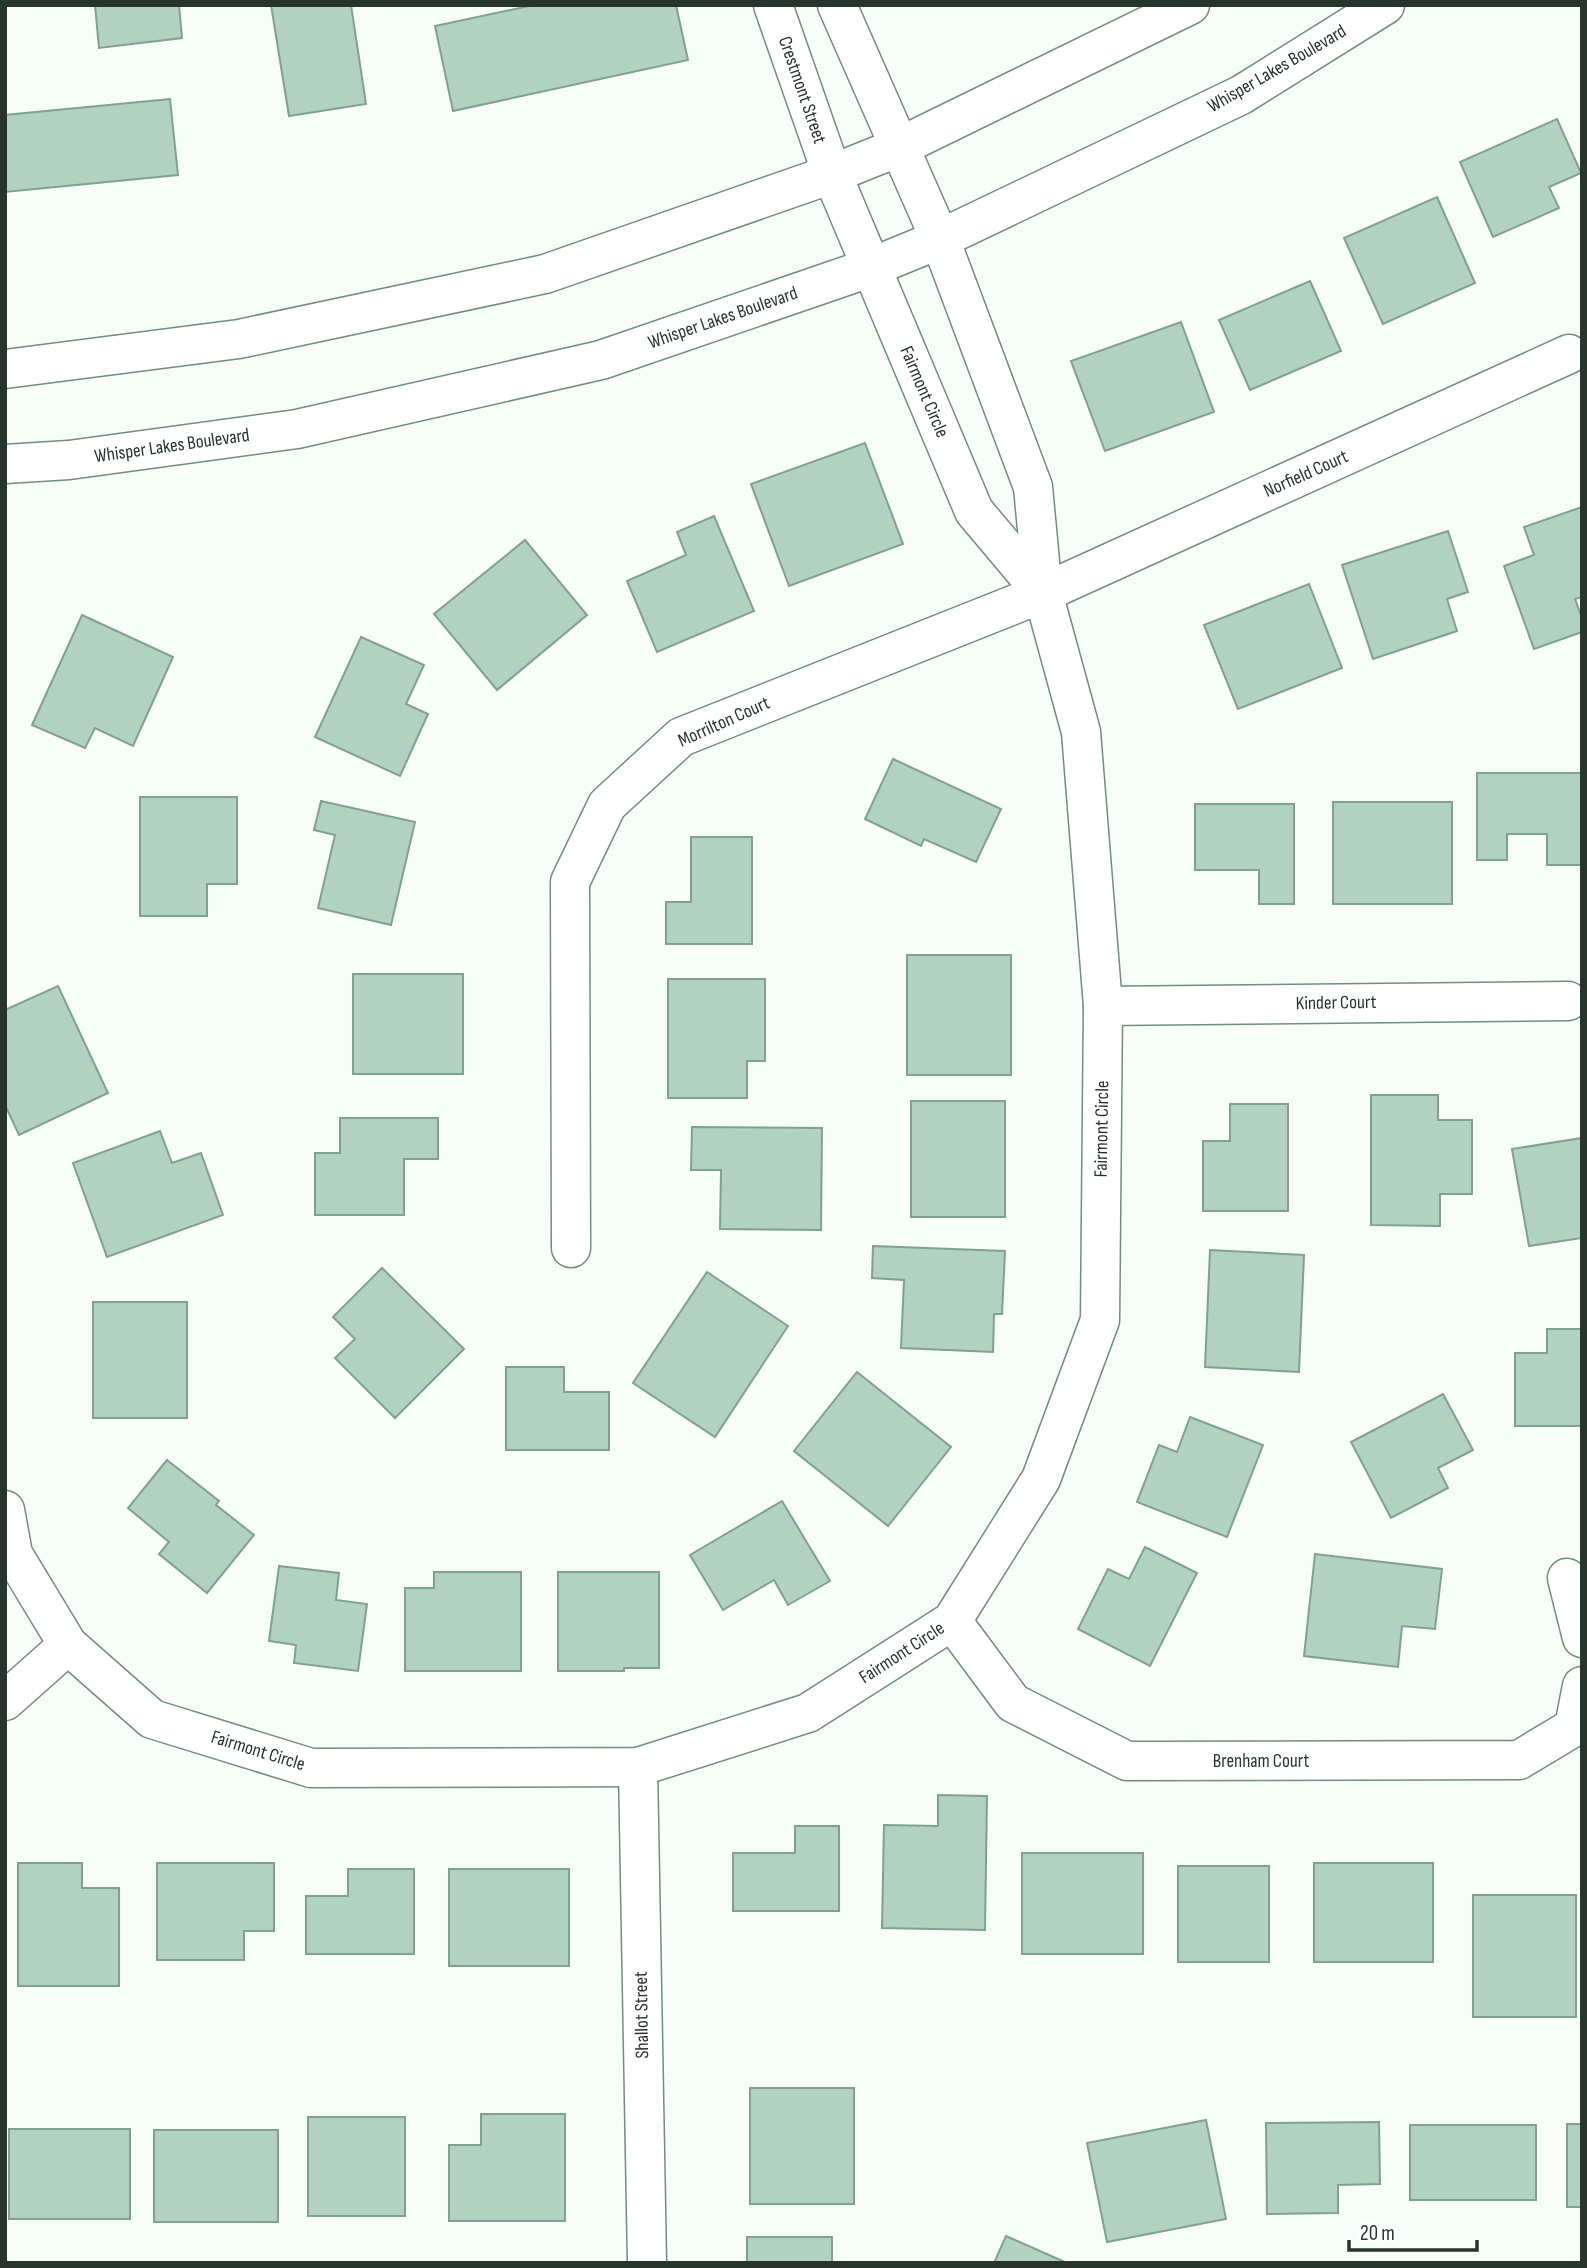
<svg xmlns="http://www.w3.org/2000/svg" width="1587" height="2268" font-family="'Sofia Sans Condensed',sans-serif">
	<rect width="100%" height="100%" fill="#f7fefa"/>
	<g fill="#b1d2c1" stroke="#80a090" stroke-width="2">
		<polygon points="95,5 179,5 182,38 99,48"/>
		<polygon points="271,5 351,5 366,104 289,116"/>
		<polygon points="534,5 676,5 688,60 453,111 435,26"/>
		<polygon points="170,99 178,175 5,192 5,115"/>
		<polygon points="1557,119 1581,173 1549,187 1559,208 1493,237 1460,162"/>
		<polygon points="1437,197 1475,283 1383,324 1344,238"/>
		<polygon points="1310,281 1341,351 1250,390 1219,320"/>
		<polygon points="1181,322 1214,412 1105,451 1071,361"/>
		<polygon points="865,443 903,544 789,586 751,484"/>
		<polygon points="1582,507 1582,597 1575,599 1582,618 1582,632 1534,649 1504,566 1534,555 1524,527"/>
		<polygon points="714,516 754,611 657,652 627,581 686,555 677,532"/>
		<polygon points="1448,531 1468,592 1447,599 1457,631 1373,659 1342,565"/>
		<polygon points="525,540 587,615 497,690 434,614"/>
		<polygon points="1309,584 1342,668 1238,709 1204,625"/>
		<polygon points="82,615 173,657 133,746 95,728 85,748 32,725"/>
		<polygon points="361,637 424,665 406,704 428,714 400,776 315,737"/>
		<polygon points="893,759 1001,809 976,862 924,839 921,846 865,819"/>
		<polygon points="1477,773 1582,773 1582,865 1547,865 1547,834 1507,834 1507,860 1477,860"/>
		<polygon points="140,797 237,797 237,884 207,884 207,916 140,916"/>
		<polygon points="321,801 415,822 391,925 318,908 335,835 314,830"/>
		<rect x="1333" y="802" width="119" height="102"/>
		<polygon points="1195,804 1294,804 1294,904 1259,904 1259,870 1195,870"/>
		<polygon points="691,837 752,837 752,944 666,944 666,902 691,902"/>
		<rect x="907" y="955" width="104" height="120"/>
		<rect x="353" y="974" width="110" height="100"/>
		<polygon points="668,979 765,979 765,1061 747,1061 747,1098 668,1098"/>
		<polygon points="58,986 108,1093 19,1135 5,1105 5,1010"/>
		<polygon points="1371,1095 1438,1095 1438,1120 1472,1120 1472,1194 1440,1194 1440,1226 1371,1225"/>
		<rect x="911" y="1101" width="94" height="116"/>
		<polygon points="1230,1104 1288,1104 1288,1211 1203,1211 1203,1141 1230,1141"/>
		<polygon points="340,1118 438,1118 438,1159 404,1159 404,1215 315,1215 315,1153 340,1153"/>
		<polygon points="692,1127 822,1128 821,1230 720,1229 721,1170 691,1170"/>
		<polygon points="160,1131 172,1163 201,1153 223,1215 107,1257 73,1163"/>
		<polygon points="1582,1138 1582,1238 1529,1246 1512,1149"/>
		<polygon points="873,1246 1005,1251 1002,1314 994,1314 993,1352 901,1348 904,1280 872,1278"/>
		<polygon points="1210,1250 1304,1255 1299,1372 1205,1367"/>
		<polygon points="382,1268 464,1349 395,1418 335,1358 355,1339 333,1317"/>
		<polygon points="707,1272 788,1326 715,1437 633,1383"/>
		<rect x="93" y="1302" width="94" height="116"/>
		<polygon points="1547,1329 1582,1329 1582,1426 1515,1426 1515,1353 1547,1353"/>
		<polygon points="506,1367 564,1367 564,1392 609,1392 609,1450 506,1450"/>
		<polygon points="857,1372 951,1447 888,1526 794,1451"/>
		<polygon points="1443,1394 1473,1450 1438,1468 1448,1488 1391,1518 1351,1442"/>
		<polygon points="1190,1417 1263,1445 1227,1537 1137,1502 1159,1445 1177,1452"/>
		<polygon points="167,1460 219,1501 216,1505 254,1535 207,1593 159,1554 169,1542 128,1508"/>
		<polygon points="782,1501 830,1581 788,1605 774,1580 723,1610 690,1555"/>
		<polygon points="1145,1547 1197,1573 1150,1666 1078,1629 1108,1569 1129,1579"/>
		<polygon points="1315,1554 1442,1569 1435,1629 1402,1626 1398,1667 1304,1656"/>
		<polygon points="279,1566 339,1573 336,1600 367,1604 358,1671 294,1663 296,1645 269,1641"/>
		<polygon points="434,1572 521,1572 521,1671 405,1671 405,1588 434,1588"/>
		<polygon points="558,1572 659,1572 659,1668 624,1668 624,1671 558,1671"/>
		<polygon points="938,1795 987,1796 985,1930 882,1928 884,1825 938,1826"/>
		<polygon points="795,1826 839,1826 839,1911 733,1911 733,1853 795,1853"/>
		<rect x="1022" y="1853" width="121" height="101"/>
		<polygon points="18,1863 82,1863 82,1888 119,1888 119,1986 18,1986"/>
		<polygon points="157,1863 274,1863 274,1931 244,1931 244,1960 157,1960"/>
		<rect x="1314" y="1863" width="119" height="99"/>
		<rect x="1178" y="1866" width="91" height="96"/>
		<polygon points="348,1869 414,1869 414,1954 306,1954 306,1896 348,1896"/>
		<rect x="449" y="1869" width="120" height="97"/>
		<rect x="1473" y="1895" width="103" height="122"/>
		<rect x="750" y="2088" width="104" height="116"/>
		<polygon points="481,2114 565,2114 565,2221 449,2221 449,2145 481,2145"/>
		<rect x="308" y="2117" width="97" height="99"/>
		<polygon points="1206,2120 1226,2219 1107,2242 1087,2143"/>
		<polygon points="1379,2122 1380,2184 1338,2185 1338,2213 1267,2214 1266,2123"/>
		<rect x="1567" y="2124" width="15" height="83"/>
		<rect x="1410" y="2125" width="126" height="75"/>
		<rect x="9" y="2129" width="121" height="90"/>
		<rect x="154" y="2130" width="124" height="92"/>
		<polygon points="1006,2236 1067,2263 994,2263"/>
		<rect x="747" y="2237" width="85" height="26"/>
	</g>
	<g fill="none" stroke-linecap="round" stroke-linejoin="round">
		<defs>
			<g id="minor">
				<polyline points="773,5 832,174 974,511 1043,593"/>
				<polyline points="5,369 239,339 545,274 832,174 899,147 1190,5"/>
				<polyline points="5,464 69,460 297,429 601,360 872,267 940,239 1241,95 1385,5"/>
				<polyline points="1103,1006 1568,1001"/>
				<polyline points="571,1248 570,882 607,805 681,737 1043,593 1569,354"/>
				<polyline points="5,1510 13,1554 68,1645 152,1719 311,1768 638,1767 808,1713 952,1621 1041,1479 1100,1320 1103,1006 1081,732 1043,593 1033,487 940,239 837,5"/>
				<polyline points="1567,1578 1582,1638"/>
				<polyline points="952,1621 1013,1703 1127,1761 1519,1760 1574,1727 1582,1686"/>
				<polyline points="5,1701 68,1645"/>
				<polyline points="638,1767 647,2263"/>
			</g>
		</defs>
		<use href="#minor" stroke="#6f8e7e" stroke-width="41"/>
		<use href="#minor" stroke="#fff" stroke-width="38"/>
	</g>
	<g text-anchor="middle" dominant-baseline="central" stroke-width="5" stroke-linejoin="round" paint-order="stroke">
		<g font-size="19" fill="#28352f" stroke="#fff">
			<text transform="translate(1277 69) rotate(-30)">Whisper Lakes Boulevard</text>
			<text transform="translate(802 90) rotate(71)">Crestmont Street</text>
			<text transform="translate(723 318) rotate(-19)">Whisper Lakes Boulevard</text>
			<text transform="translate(924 392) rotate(67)">Fairmont Circle</text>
			<text transform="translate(172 446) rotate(-8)">Whisper Lakes Boulevard</text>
			<text transform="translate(1306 474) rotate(-24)">Norfield Court</text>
			<text transform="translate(724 722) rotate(-24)">Morrilton Court</text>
			<text transform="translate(1336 1003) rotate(-1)">Kinder Court</text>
			<text transform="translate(1102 1129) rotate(-89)">Fairmont Circle</text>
			<text transform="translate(902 1653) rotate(-33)">Fairmont Circle</text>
			<text transform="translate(258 1751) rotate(17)">Fairmont Circle</text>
			<text x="1261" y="1761">Brenham Court</text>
			<text transform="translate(642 2015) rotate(-91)">Shallot Street</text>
		</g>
	</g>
	<rect width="1587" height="2268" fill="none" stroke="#28352f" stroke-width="14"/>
	<path d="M1349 2240v10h128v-10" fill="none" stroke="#28352f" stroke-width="3.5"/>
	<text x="1360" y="2240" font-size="21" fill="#28352f" stroke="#ffffff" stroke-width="5" paint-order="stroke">20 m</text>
</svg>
